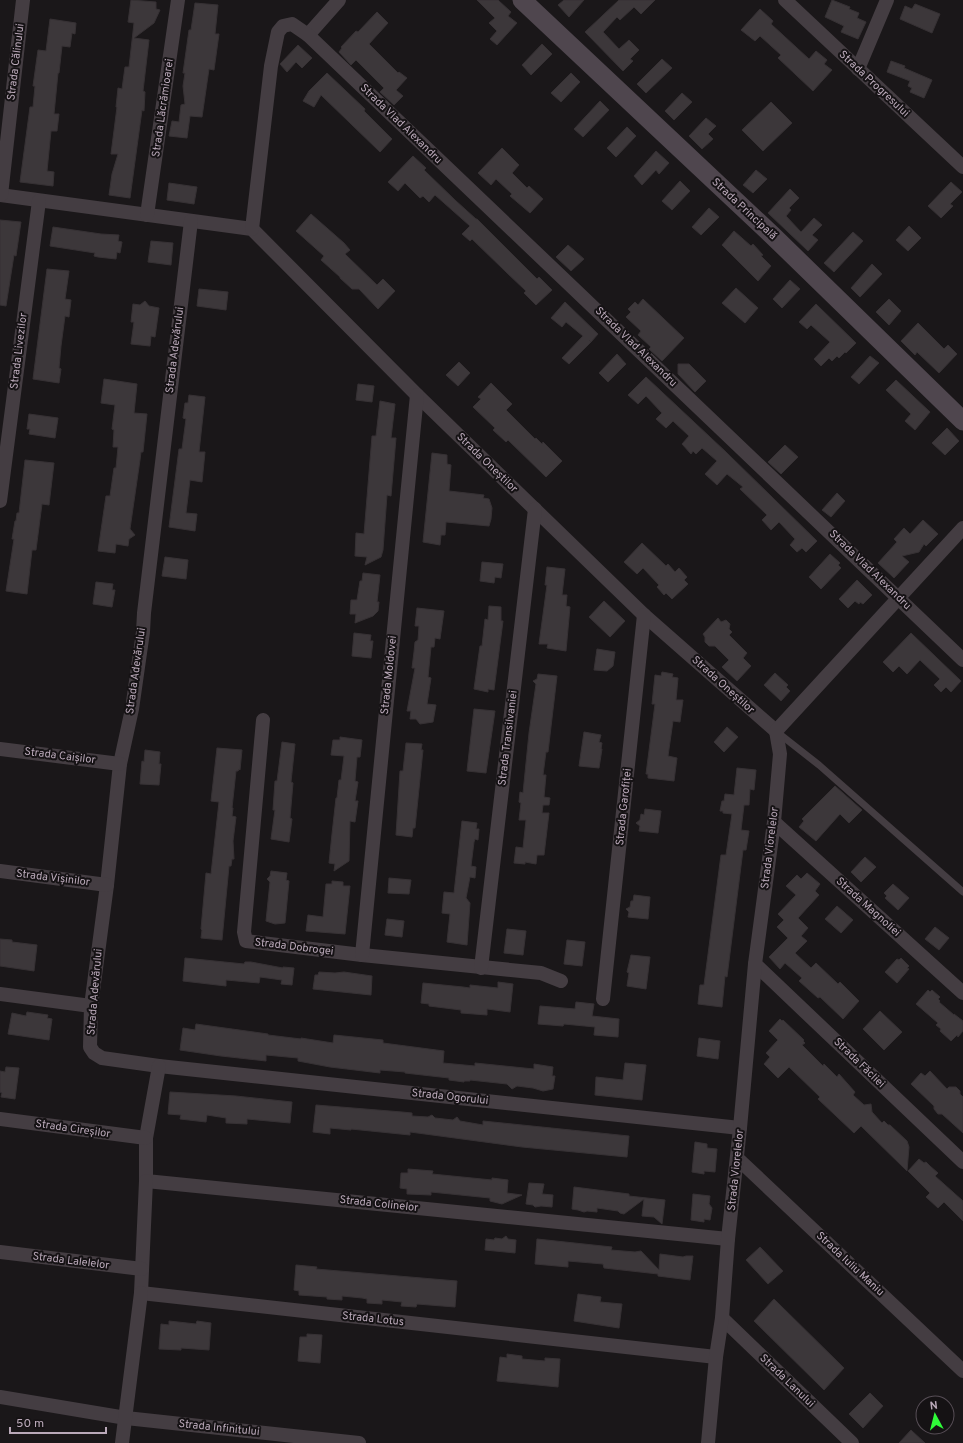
<svg xmlns="http://www.w3.org/2000/svg" width="963" height="1443" font-family="Overpass,sans-serif">
	<rect width="100%" height="100%" fill="#1a1719"/>
	<g fill="#3c373a" stroke="#363134">
		<polygon points="131,0 156,2 156,9 160,10 154,23 134,38 149,40 143,91 145,92 144,111 142,110 130,198 109,195 112,174 118,154 111,154 117,107 116,107 118,88 122,89 125,67 129,67 134,23 128,22"/>
		<polygon points="477,0 498,0 511,12 508,16 517,23 497,45 490,39 497,31 489,23 495,18"/>
		<polygon points="564,0 584,0 569,17 558,5"/>
		<polygon points="619,0 655,0 641,14 634,7 620,20 617,17 603,32 619,49 629,40 639,50 630,59 633,61 623,71 585,32"/>
		<polygon points="832,0 850,7 849,9 859,13 857,18 866,22 858,39 841,32 844,26 825,17"/>
		<polygon points="195,3 218,5 215,34 219,34 214,70 209,69 202,117 190,116 187,138 169,136 172,121 179,122 181,105 185,104 183,86 185,73 183,73 189,30 191,30"/>
		<polygon points="915,4 940,14 932,33 900,19 905,6 912,9"/>
		<polygon points="760,9 773,21 771,24 809,59 816,51 827,60 824,64 832,70 813,91 778,58 781,55 760,36 755,41 741,30"/>
		<polygon points="377,12 388,23 369,44 398,73 399,72 407,78 396,90 403,96 394,105 380,92 384,88 356,60 351,65 339,52 342,48 341,47 356,31 358,32"/>
		<polygon points="50,19 76,23 75,34 72,33 70,47 62,46 59,73 58,73 54,114 59,114 57,131 51,131 47,171 54,172 53,186 20,182 30,107 33,107 35,86 33,86 38,50 46,51"/>
		<polygon points="542,44 552,54 531,75 522,65"/>
		<polygon points="298,45 312,58 302,68 296,62 287,72 280,64"/>
		<polygon points="662,59 672,68 646,93 637,84"/>
		<polygon points="891,61 905,66 904,68 932,80 924,98 910,92 912,88 908,86 910,81 887,72"/>
		<polygon points="327,73 365,109 364,111 392,139 380,152 321,95 314,107 303,101 309,91"/>
		<polygon points="571,73 580,82 561,102 551,93"/>
		<polygon points="682,93 692,102 674,120 665,111"/>
		<polygon points="600,101 609,110 583,137 574,129"/>
		<polygon points="771,102 792,123 763,151 742,130"/>
		<polygon points="706,118 716,126 708,134 713,139 702,149 689,136"/>
		<polygon points="627,127 636,136 616,157 607,148"/>
		<polygon points="502,148 519,165 512,173 527,188 529,186 543,199 530,213 510,196 512,194 496,179 491,185 478,173"/>
		<polygon points="656,151 669,163 659,174 656,170 642,185 634,176"/>
		<polygon points="413,156 426,168 424,170 455,200 476,219 477,219 537,279 539,277 552,290 536,305 524,293 526,291 506,272 472,239 470,241 462,234 470,226 435,195 429,202 423,196 420,198 405,183 398,191 388,182"/>
		<polygon points="756,170 767,179 753,193 743,185"/>
		<polygon points="680,181 690,191 672,210 662,201"/>
		<polygon points="951,182 962,192 950,204 953,206 941,218 928,206"/>
		<polygon points="169,183 197,187 194,204 167,200"/>
		<polygon points="790,189 799,198 789,208 791,210 786,216 801,232 814,218 822,225 812,235 818,240 808,251 768,213"/>
		<polygon points="709,208 719,217 701,235 692,227"/>
		<polygon points="311,214 344,243 350,250 345,254 377,285 383,279 395,291 378,309 359,289 352,289 340,278 340,277 321,260 324,256 296,231"/>
		<polygon points="0,220 21,222 16,256 14,255 6,306 0,305"/>
		<polygon points="909,226 921,238 908,251 896,240"/>
		<polygon points="53,227 101,234 119,235 118,241 122,242 120,253 117,252 116,259 98,257 94,256 95,253 50,246"/>
		<polygon points="734,231 751,246 753,244 763,255 761,256 771,266 758,281 722,245"/>
		<polygon points="853,232 863,241 834,272 824,263"/>
		<polygon points="151,241 173,243 171,265 148,262"/>
		<polygon points="568,245 584,259 571,271 556,257"/>
		<polygon points="872,264 882,274 860,297 851,288"/>
		<polygon points="47,269 69,271 65,299 71,300 69,317 65,316 61,346 59,368 61,369 59,383 33,379"/>
		<polygon points="790,280 800,289 782,308 773,299"/>
		<polygon points="736,288 758,308 745,323 722,303"/>
		<polygon points="199,289 228,292 226,310 197,306"/>
		<polygon points="643,299 684,338 662,361 649,349 651,347 638,335 641,331 626,317 631,312 628,309 635,302 638,305"/>
		<polygon points="889,299 901,311 889,325 876,312"/>
		<polygon points="145,301 149,306 159,308 155,337 151,336 150,346 131,344 134,322 131,322 133,304 140,305"/>
		<polygon points="565,302 598,334 591,342 589,340 591,342 569,364 562,358 583,336 566,322 562,327 551,318"/>
		<polygon points="816,304 856,343 846,353 845,352 839,358 837,356 832,361 829,358 821,366 814,359 830,342 811,325 807,329 799,322"/>
		<polygon points="918,323 944,349 948,345 957,354 939,373 917,352 915,355 901,341"/>
		<polygon points="617,354 626,364 608,382 599,373"/>
		<polygon points="870,356 879,363 859,384 851,377"/>
		<polygon points="459,362 470,373 458,386 446,375"/>
		<polygon points="678,364 689,364 706,381 695,392 678,374"/>
		<polygon points="646,377 726,452 817,541 806,552 802,548 797,552 790,545 795,539 779,522 771,530 762,520 767,515 740,489 743,487 727,474 717,485 705,474 717,461 702,448 696,454 693,451 691,454 682,444 689,436 673,421 666,428 656,419 662,413 646,396 638,404 628,395"/>
		<polygon points="104,379 137,384 134,413 147,414 143,452 141,452 140,460 130,529 135,535 129,539 128,546 116,544 115,553 98,551 106,496 110,496 114,468 116,468 118,447 113,447 114,430 112,429 115,405 101,403"/>
		<polygon points="896,380 930,412 915,430 905,421 911,414 886,390"/>
		<polygon points="491,383 512,404 506,410 535,439 536,438 542,444 543,442 562,461 546,477 508,440 506,442 493,430 495,428 473,407 481,399 478,397"/>
		<polygon points="358,384 374,386 372,402 356,400"/>
		<polygon points="189,395 205,397 199,452 205,452 202,482 190,480 186,513 197,514 195,531 169,527 179,449 182,449 186,419 183,418 185,403 188,403"/>
		<polygon points="380,401 395,404 391,438 396,438 391,496 387,495 383,550 381,557 365,565 367,557 355,556 356,533 364,534 372,436 376,436"/>
		<polygon points="29,414 58,418 55,438 29,434 30,429 27,429"/>
		<polygon points="947,428 959,441 945,455 932,443"/>
		<polygon points="785,445 798,457 781,474 768,462"/>
		<polygon points="432,453 447,455 447,464 451,465 449,491 484,495 483,498 489,499 492,508 491,519 489,526 446,522 445,535 441,535 440,545 423,542"/>
		<polygon points="25,460 54,463 49,505 42,504 36,550 32,550 27,594 6,591 14,539 12,539 15,521 16,521 17,513 19,513"/>
		<polygon points="837,493 845,501 831,517 822,510"/>
		<polygon points="923,520 938,534 926,546 924,544 919,552 902,556 909,562 894,578 878,563 897,542 894,539 904,528 910,534"/>
		<polygon points="642,543 666,566 668,564 675,572 679,568 687,577 684,580 688,584 672,599 666,593 664,595 657,587 659,585 643,568 637,574 624,562"/>
		<polygon points="830,554 840,563 838,565 841,568 821,589 809,577"/>
		<polygon points="165,557 188,560 186,579 162,576"/>
		<polygon points="482,562 503,564 501,578 495,577 494,583 480,581"/>
		<polygon points="547,567 565,569 562,595 567,595 566,606 570,607 566,651 547,648 548,644 539,644 547,585 545,585"/>
		<polygon points="363,573 380,575 377,602 379,602 378,611 373,616 355,623 356,614 350,614 351,600 357,600 360,581 362,581"/>
		<polygon points="857,580 872,595 863,604 860,602 859,604 855,601 848,608 839,599"/>
		<polygon points="96,582 113,584 112,590 115,590 112,607 93,604"/>
		<polygon points="604,601 625,621 610,637 589,617"/>
		<polygon points="489,606 501,607 501,621 503,621 494,690 488,689 488,692 474,689 480,646 482,646 485,619 488,620"/>
		<polygon points="417,608 444,611 440,639 435,638 434,647 431,647 428,677 431,678 427,704 436,705 433,722 420,724 416,719 410,719 411,711 407,711 415,668 412,668 414,652 415,642 418,640 419,626 415,626"/>
		<polygon points="718,618 721,622 726,620 730,624 729,629 732,632 729,635 747,653 743,658 751,666 737,681 722,667 729,660 715,646 709,646 705,642 705,637 703,634"/>
		<polygon points="354,633 371,635 370,641 373,641 371,658 352,656"/>
		<polygon points="911,633 961,681 951,692 946,687 941,692 934,685 940,679 920,660 907,674 899,666 893,672 883,662"/>
		<polygon points="597,649 615,652 613,666 607,671 594,670"/>
		<polygon points="662,672 673,674 672,677 678,678 676,700 683,700 680,722 673,721 668,756 677,758 674,781 648,778 648,774 646,774 655,704 652,704 655,675 661,676"/>
		<polygon points="775,673 788,685 786,687 790,691 781,701 764,685"/>
		<polygon points="538,674 557,676 548,752 546,752 543,775 546,775 544,797 550,798 549,805 543,805 542,813 549,813 544,855 537,855 536,864 525,862 525,864 514,863 516,847 523,848 526,820 519,820 521,803 519,802 520,792 523,793 529,733 536,684 533,681 537,679"/>
		<polygon points="474,709 495,711 486,773 467,771"/>
		<polygon points="727,727 738,737 724,752 714,742"/>
		<polygon points="584,732 601,735 599,742 602,743 601,749 602,749 599,768 579,766"/>
		<polygon points="340,737 362,740 360,757 357,757 355,781 358,782 355,801 358,801 355,822 350,821 349,861 334,871 335,864 329,863 332,834 336,798 337,798 339,780 341,780 344,756 331,755 333,740 340,740"/>
		<polygon points="282,742 295,744 291,782 293,783 290,818 292,819 289,842 271,839 275,810 273,810 275,781 277,781"/>
		<polygon points="406,743 422,744 421,750 423,750 415,828 413,828 412,837 396,835 400,771 403,771"/>
		<polygon points="217,748 242,750 240,770 239,769 238,771 236,771 232,808 233,808 232,816 236,817 233,841 234,859 232,859 231,866 229,866 222,940 201,938 202,930 201,929 206,873 211,874 219,802 211,801"/>
		<polygon points="145,750 160,752 159,764 161,764 159,785 140,784 142,761 144,762"/>
		<polygon points="737,768 756,770 754,790 750,789 749,805 744,805 741,830 749,831 746,850 743,850 727,977 725,976 722,1007 698,1004 700,985 704,985 721,855 726,855 732,814 723,813 723,811 720,811 722,801 724,801 725,794 734,795"/>
		<polygon points="835,786 862,810 849,823 840,814 816,841 799,827 804,821 802,819"/>
		<polygon points="645,809 661,811 658,833 639,831 640,826 636,823 640,820 641,814 644,815"/>
		<polygon points="462,821 477,823 476,829 479,829 478,840 475,839 474,842 471,866 476,867 475,878 470,877 466,898 470,903 467,945 447,942 450,914 442,913 444,892 454,893"/>
		<polygon points="865,857 876,867 861,882 851,872"/>
		<polygon points="271,871 287,873 286,880 289,881 285,923 275,924 266,921 270,882 267,879 270,876"/>
		<polygon points="807,873 820,884 815,891 819,895 798,918 808,928 801,936 807,941 795,953 811,968 816,963 838,984 840,982 859,1001 843,1019 820,997 818,998 799,981 802,978 785,963 780,969 769,957 788,938 777,927 784,920 778,914 796,895 786,886 797,875 801,879"/>
		<polygon points="389,878 411,880 409,894 388,893"/>
		<polygon points="332,881 343,882 343,886 350,886 345,934 306,931 308,915 323,917 326,884 332,884"/>
		<polygon points="893,884 909,898 898,910 885,898 887,896 884,893"/>
		<polygon points="634,895 650,897 648,919 628,917 629,912 626,909 630,907 631,901 633,901"/>
		<polygon points="837,906 853,920 841,933 825,919"/>
		<polygon points="387,919 404,921 402,937 385,935"/>
		<polygon points="935,927 949,938 939,950 925,939"/>
		<polygon points="507,929 526,931 523,955 504,953"/>
		<polygon points="0,939 12,940 12,942 37,945 34,971 0,966"/>
		<polygon points="567,940 585,942 582,966 564,964"/>
		<polygon points="631,955 650,957 646,989 627,986 629,973 627,972"/>
		<polygon points="185,958 244,964 245,962 251,962 283,968 283,967 294,968 292,985 281,984 282,980 260,977 259,983 226,980 226,986 183,981"/>
		<polygon points="901,958 909,966 907,968 909,969 897,983 885,972 897,959 899,960"/>
		<polygon points="319,972 335,973 344,972 372,976 371,995 313,989 315,975 318,975"/>
		<polygon points="498,982 513,984 510,1012 487,1009 487,1015 461,1013 461,1010 429,1006 429,1004 421,1003 423,983 463,987 470,988 470,985 498,988"/>
		<polygon points="928,990 930,992 932,990 940,997 938,999 940,1001 939,1002 954,1015 954,1014 963,1021 963,1031 958,1037 957,1035 951,1041 940,1031 941,1029 936,1025 938,1023 916,1004"/>
		<polygon points="576,1002 594,1004 592,1016 619,1019 618,1037 594,1035 595,1027 564,1024 563,1026 538,1024 540,1006 575,1009"/>
		<polygon points="880,1011 902,1032 884,1050 863,1029"/>
		<polygon points="27,1012 48,1015 47,1018 52,1019 49,1040 8,1034 12,1013 26,1016"/>
		<polygon points="780,1019 782,1021 783,1020 804,1040 803,1041 805,1043 802,1045 823,1066 824,1064 837,1077 839,1074 855,1092 853,1095 864,1105 871,1104 872,1112 882,1123 884,1121 888,1125 890,1125 907,1141 909,1147 907,1171 861,1126 854,1133 818,1099 820,1097 789,1067 778,1078 764,1064 770,1057 766,1053 778,1040 769,1031"/>
		<polygon points="196,1024 268,1034 268,1035 301,1039 301,1038 333,1043 334,1035 383,1040 383,1043 444,1051 443,1063 475,1066 475,1063 534,1069 534,1064 553,1067 552,1076 555,1076 553,1089 543,1091 533,1088 517,1086 512,1089 507,1084 470,1080 470,1081 464,1081 464,1082 449,1080 449,1078 405,1073 405,1072 380,1070 380,1073 330,1067 298,1061 298,1058 266,1055 266,1061 221,1056 180,1050 183,1028 195,1030"/>
		<polygon points="699,1038 720,1041 718,1059 697,1056"/>
		<polygon points="625,1063 646,1065 642,1100 595,1095 596,1077 623,1080"/>
		<polygon points="6,1067 19,1068 15,1099 1,1097 2,1093 0,1092 0,1071 5,1072"/>
		<polygon points="930,1071 947,1089 949,1087 956,1087 960,1091 960,1094 963,1097 963,1133 942,1114 938,1114 934,1109 934,1106 911,1084 921,1073 925,1076"/>
		<polygon points="170,1092 236,1096 292,1102 290,1123 247,1119 247,1124 226,1123 226,1118 207,1115 206,1122 180,1119 181,1115 168,1114"/>
		<polygon points="316,1105 402,1112 412,1113 412,1116 428,1117 432,1115 435,1118 453,1120 457,1117 460,1121 483,1125 483,1121 629,1136 627,1157 522,1147 410,1132 410,1135 351,1129 351,1130 330,1128 330,1134 313,1132"/>
		<polygon points="695,1142 707,1144 707,1148 717,1149 715,1172 704,1171 704,1174 692,1172"/>
		<polygon points="919,1159 924,1163 926,1162 930,1166 938,1173 935,1176 963,1201 963,1221 944,1202 938,1208 926,1197 930,1193 908,1171"/>
		<polygon points="408,1169 433,1171 432,1174 492,1180 492,1178 508,1180 507,1193 522,1195 502,1204 490,1201 490,1198 431,1192 431,1195 407,1194 407,1189 400,1188 401,1173 408,1173"/>
		<polygon points="529,1183 544,1184 542,1194 553,1195 552,1207 541,1206 535,1207 533,1205 526,1204"/>
		<polygon points="574,1187 629,1194 629,1196 665,1200 662,1224 654,1217 642,1216 644,1199 624,1214 620,1213 618,1211 597,1208 597,1212 587,1211 584,1212 578,1210 572,1209"/>
		<polygon points="693,1194 710,1196 709,1204 712,1208 710,1220 704,1219 704,1222 691,1220"/>
		<polygon points="506,1236 508,1239 516,1240 515,1253 485,1250 486,1239 494,1240 495,1238 502,1239"/>
		<polygon points="537,1239 612,1247 611,1250 635,1252 641,1251 659,1270 660,1254 683,1257 686,1256 693,1256 690,1280 658,1276 658,1274 604,1268 603,1264 568,1261 568,1267 535,1264"/>
		<polygon points="760,1247 783,1271 768,1284 746,1260"/>
		<polygon points="296,1265 317,1267 316,1269 457,1281 455,1307 417,1304 416,1307 401,1306 402,1302 382,1300 382,1304 367,1303 367,1299 362,1298 342,1296 342,1300 327,1299 327,1297 299,1295 299,1291 294,1290"/>
		<polygon points="578,1294 601,1297 600,1302 622,1304 619,1328 574,1321"/>
		<polygon points="774,1299 844,1368 824,1390 754,1321"/>
		<polygon points="169,1321 196,1324 197,1321 211,1323 209,1350 181,1348 181,1350 159,1349 161,1324 169,1325"/>
		<polygon points="307,1334 322,1335 320,1363 298,1361 300,1337 307,1337"/>
		<polygon points="507,1354 522,1356 522,1359 545,1361 545,1358 560,1359 558,1387 497,1381 500,1357 507,1358"/>
		<polygon points="870,1393 883,1406 863,1428 849,1414"/>
		<polygon points="911,1430 925,1443 899,1443"/>
	</g>
	<g fill="none" stroke-linecap="round" stroke-linejoin="round">
		<polyline stroke="#443d42" stroke-width="7" points="777,732 819,765 963,892"/>
		<g stroke="#443d42" stroke-width="14">
			<polyline points="785,0 963,167"/>
			<polyline points="308,35 339,0"/>
			<polyline points="858,69 887,0"/>
			<polyline points="0,195 252,229 417,395 644,615 776,731"/>
			<polyline points="1,195 23,0"/>
			<polyline points="147,215 178,0"/>
			<polyline points="191,221 144,613 143,632 132,709 120,764 107,885 91,1006 90,1047 94,1053 102,1058 159,1066 740,1128"/>
			<polyline points="252,229 271,66 278,32 283,26 292,24 308,35 963,660"/>
			<polyline points="0,501 39,201"/>
			<polyline points="263,720 244,932 246,941 362,955 541,973 561,981"/>
			<polyline points="0,749 120,764"/>
			<polyline points="774,822 963,993"/>
			<polyline points="0,871 107,885"/>
			<polyline points="362,955 417,395"/>
			<polyline points="755,964 963,1162"/>
			<polyline points="481,968 535,509"/>
			<polyline points="0,994 91,1006"/>
			<polyline points="603,999 644,615"/>
			<polyline points="159,1066 146,1138 146,1181 728,1239"/>
			<polyline points="0,1119 146,1138"/>
			<polyline points="737,1158 963,1371"/>
			<polyline points="146,1181 141,1293 716,1357"/>
			<polyline points="0,1252 142,1269"/>
			<polyline points="722,1318 852,1443"/>
			<polyline points="0,1397 126,1418 359,1443"/>
			<polyline points="122,1443 141,1293"/>
			<polyline points="708,1443 716,1357 722,1318 728,1239 740,1128 755,964 774,822 780,754 776,731 963,528"/>
		</g>
		<polyline stroke="#4f464e" stroke-width="19" points="522,0 772,235 963,421"/>
	</g>
	<g text-anchor="middle" dominant-baseline="central" stroke-width="4" stroke-linejoin="round" paint-order="stroke">
		<g font-size="11" fill="#baa9b9" stroke="#151214">
			<text transform="translate(16 62) rotate(-83)">Strada Călinului</text>
			<text transform="translate(874 84) rotate(43)">Strada Progresului</text>
			<text transform="translate(163 108) rotate(-82)">Strada Lăcrămioarei</text>
			<text transform="translate(401 124) rotate(44)">Strada Vlad Alexandru</text>
			<text transform="translate(744 209) rotate(43)">Strada Principală</text>
			<text transform="translate(636 347) rotate(44)">Strada Vlad Alexandru</text>
			<text transform="translate(175 350) rotate(-83)">Strada Adevărului</text>
			<text transform="translate(19 351) rotate(-83)">Strada Livezilor</text>
			<text transform="translate(487 463) rotate(44)">Strada Oneștilor</text>
			<text transform="translate(870 570) rotate(44)">Strada Vlad Alexandru</text>
			<text transform="translate(136 671) rotate(-82)">Strada Adevărului</text>
			<text transform="translate(389 675) rotate(-84)">Strada Moldovei</text>
			<text transform="translate(723 685) rotate(42)">Strada Oneștilor</text>
			<text transform="translate(508 738) rotate(-83)">Strada Transilvaniei</text>
			<text transform="translate(60 756) rotate(7)">Strada Caișilor</text>
			<text transform="translate(624 807) rotate(-84)">Strada Garofiței</text>
			<text transform="translate(770 848) rotate(-83)">Strada Viorelelor</text>
			<text transform="translate(53 878) rotate(7)">Strada Vișinilor</text>
			<text transform="translate(868 907) rotate(42)">Strada Magnoliei</text>
			<text transform="translate(294 947) rotate(7)">Strada Dobrogei</text>
			<text transform="translate(95 992) rotate(-85)">Strada Adevărului</text>
			<text transform="translate(859 1063) rotate(44)">Strada Făcliei</text>
			<text transform="translate(450 1097) rotate(6)">Strada Ogorului</text>
			<text transform="translate(73 1129) rotate(8)">Strada Cireșilor</text>
			<text transform="translate(736 1170) rotate(-84)">Strada Viorelelor</text>
			<text transform="translate(379 1204) rotate(6)">Strada Colinelor</text>
			<text transform="translate(71 1261) rotate(7)">Strada Lalelelor</text>
			<text transform="translate(850 1264) rotate(43)">Strada Iuliu Maniu</text>
			<text transform="translate(373 1319) rotate(6)">Strada Lotus</text>
			<text transform="translate(787 1381) rotate(44)">Strada Lanului</text>
			<text transform="translate(219 1428) rotate(6)">Strada Infinitului</text>
		</g>
	</g>
	<g transform="translate(935 1415) rotate(353)"><circle r="19" fill="#151214" stroke="#574e56"/>
	<path d="M0-3L7 15L0 10L-7 15Z" fill="#2ffa39"/>
	<text y="-6" font-size="11" font-weight="bold" text-anchor="middle" fill="#baa9b9">N</text>
	</g>
	<path d="M10 1427v6h96v-6" fill="none" stroke="#baa9b9" stroke-width="2"/>
	<text x="16" y="1427" font-size="12" fill="#baa9b9" stroke="#151214" stroke-width="3" paint-order="stroke">50 m</text>
</svg>
